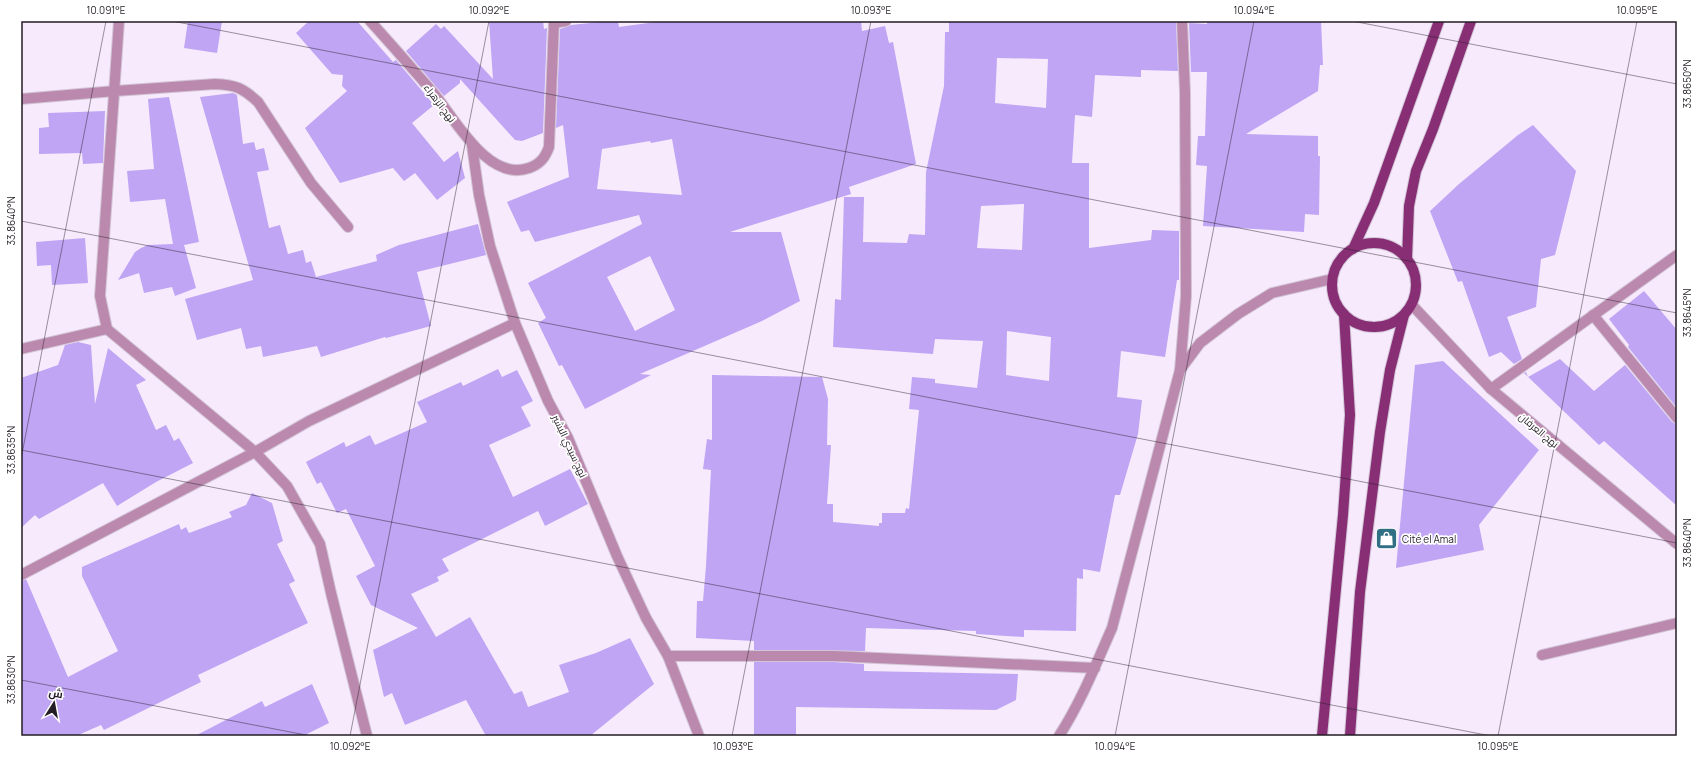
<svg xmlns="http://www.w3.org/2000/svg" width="1698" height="757" font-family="Manrope,Cairo,sans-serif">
	<rect width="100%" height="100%" fill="#f8eafd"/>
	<g fill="#bfa5f4" fill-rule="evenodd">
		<polygon points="188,21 222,21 217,53 184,48"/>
		<polygon points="309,21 357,21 393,62 396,60 434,105 412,123 444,162 458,151 465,178 437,200 415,173 404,181 393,168 340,183 305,128 347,91 342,86 343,75 332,74 296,33"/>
		<polygon points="489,21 543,21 544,29 547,28 543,133 522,141 515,140 460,79 460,83 444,96 406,51 436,24 441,29 444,26 493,79"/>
		<path d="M610 21H618L619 27 663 21H861L862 31 885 26 889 43 893 42 916 164 849 187 851 194 730 232H781L800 301 762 321 640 374 651 375 585 409 562 365 559 366 538 323 546 318 528 283 642 224 639 215 535 242 529 230 521 232 507 202 569 177 563 125 556 128 560 29 571 25ZM672 139 682 195 597 189 602 149 650 141 651 143ZM650 256 675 310 635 331 607 277Z"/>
		<path d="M949 21 1176 22 1178 71 1141 70V77L1095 75 1092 117 1075 115 1072 163H1089V248L1151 240 1152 230 1179 231V280H1177L1165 357 1121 351 1117 397 1142 400 1138 434 1120 495H1115L1100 572 1083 569V579L1077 578 1076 631 1024 630V637L976 634V631L866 628 865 651 754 650V641L696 638 697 601H703L706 566 711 470 703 469 707 439 712 440V375L822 377 828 399 827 445H831L827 504H833V522L879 526V523H882V513H905L906 508 909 509 919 410 909 409 912 377 935 379V383L977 388 983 341 935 339 933 354 833 347 835 299 841 300 844 197H864L863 242 907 243 909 234 925 235 926 172 944 86 945 32H949ZM997 58 1048 59 1046 108 995 103ZM1024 204 1022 250 977 248 981 206ZM1007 331 1051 337 1049 381 1006 375Z"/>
		<polygon points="1207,21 1321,21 1323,65 1320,65 1318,91 1246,134 1318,136 1318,156 1320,156 1319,215 1305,214 1304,232 1203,226 1207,166 1196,165 1198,136 1205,136 1207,72 1191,72 1189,23 1207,24"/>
		<polygon points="233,93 237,95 243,144 254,142 256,150 264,148 269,170 257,172 269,228 280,225 288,254 303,250 306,263 311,261 316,277 377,261 376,255 399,245 478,224 486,255 417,272 431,326 386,338 385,337 321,357 317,346 263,357 261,346 246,349 241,328 197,340 185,299 253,280 200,97"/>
		<polygon points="169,97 199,242 184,245 196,288 175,296 172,287 144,293 139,273 118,280 135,252 141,248 148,245 173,244 165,199 130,202 127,171 154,169 148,99"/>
		<polygon points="105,111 103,163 83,164 82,153 39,154 39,128 49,127 48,113"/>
		<polygon points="1533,125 1576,171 1555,255 1541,259 1536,307 1507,317 1522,359 1514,364 1501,352 1489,357 1462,281 1458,282 1430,211 1459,184 1518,135"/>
		<polygon points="85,238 88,283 52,285 51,265 37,266 36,242"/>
		<polygon points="1644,291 1677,330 1677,408 1628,347 1629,345 1609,319"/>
		<polygon points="78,342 91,345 95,404 108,348 146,380 136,385 156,430 166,425 174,441 179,438 193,463 156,482 117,506 103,483 39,519 35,515 21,528 21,378 58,365 65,345"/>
		<polygon points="1560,359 1594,391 1625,365 1672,422 1677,424 1677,506 1604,441 1599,445 1524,373 1526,372 1528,377"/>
		<polygon points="1443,361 1539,450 1479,525 1484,550 1396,568 1415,365"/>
		<polygon points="498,369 502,377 517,370 533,401 521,407 531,426 489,445 513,497 570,469 588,504 545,526 538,511 442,559 449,571 437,577 439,581 411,594 436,637 470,617 514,694 522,691 528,707 569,692 559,665 596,653 630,638 654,684 590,736 486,736 466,700 405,725 392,693 384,697 373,650 418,628 371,605 356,576 375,566 346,509 337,513 321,482 317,484 306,462 344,442 346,447 370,435 375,445 427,422 417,402 461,382 463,386"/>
		<polygon points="252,493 272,503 283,541 277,544 295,581 289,584 308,623 198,675 201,682 104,730 101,725 76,736 21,736 21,581 26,579 68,677 118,651 82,576 82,567 179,524 181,530 186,527 189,533 232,517 229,512 246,505"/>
		<polygon points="754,662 834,662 864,664 864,671 1018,674 1016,700 996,710 796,707 796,736 754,736"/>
		<polygon points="312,684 329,723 303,736 195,736 262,701 265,707"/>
	</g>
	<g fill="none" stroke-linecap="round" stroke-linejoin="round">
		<defs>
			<g id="minor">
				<polyline points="119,21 100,296 107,329 255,452 287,486 320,544 331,593 367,736"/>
				<path d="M370 21C391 44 411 67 431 90 453 115 487 183 529 168 540 164 545 158 549 147L554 21"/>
				<polyline points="554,23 566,21"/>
				<path d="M21 99 115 91 215 84C236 85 243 88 258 102L311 183 348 227"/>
				<polyline points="472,145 479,195 490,246 515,323 548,401 568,438 617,556 646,618 668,656 699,736"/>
				<polyline points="1412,305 1491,389 1677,544"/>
				<polyline points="1593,315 1677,418"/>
				<polyline points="21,349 107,329"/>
				<polyline points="1180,370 1186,296 1185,92 1182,21"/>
				<polyline points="1491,389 1677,255"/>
				<polyline points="21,575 255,452 309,421 515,323"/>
				<polyline points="1542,655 1677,623"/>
				<polyline points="668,656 834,656 1095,668"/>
				<path d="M1059 736C1081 702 1096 664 1112 628L1180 370 1200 343 1238 314 1272 293 1332 279"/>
			</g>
			<g id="major">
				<circle cx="1374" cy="285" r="42"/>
				<polyline points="1353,249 1374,203 1439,21"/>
				<polyline points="1407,259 1409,206 1416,171 1433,129 1471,21"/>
				<polyline points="1322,736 1343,515 1350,415 1344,314"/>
				<polyline points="1350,736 1360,592 1380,432 1390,370 1404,315"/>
			</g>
		</defs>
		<use href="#minor" stroke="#d2c5d6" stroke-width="12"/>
		<use href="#major" stroke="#d2c5d6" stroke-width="12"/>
		<use href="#minor" stroke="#bb89ae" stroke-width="10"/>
		<use href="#major" stroke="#872e75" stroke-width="10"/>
	</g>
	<path fill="none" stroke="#231d25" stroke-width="1" stroke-opacity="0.45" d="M172 21 1677 313M1352 21 1677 84M21 221 1677 543M21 450 1491 736M21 459 106 21M21 680 311 736M350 736 489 21M732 736 871 21M1115 736 1254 21M1498 736 1637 21"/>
	<defs>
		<symbol id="shop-square" viewBox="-11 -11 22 22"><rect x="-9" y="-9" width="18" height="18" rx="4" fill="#306f84" stroke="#fff"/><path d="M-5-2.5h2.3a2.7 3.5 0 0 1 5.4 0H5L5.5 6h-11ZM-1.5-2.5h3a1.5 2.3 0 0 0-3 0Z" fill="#fff"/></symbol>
	</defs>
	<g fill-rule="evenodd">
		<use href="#shop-square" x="1374" y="526" width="25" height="25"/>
	</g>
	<g text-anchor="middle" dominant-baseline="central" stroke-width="3.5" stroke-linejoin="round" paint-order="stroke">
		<g font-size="10" fill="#231d25" stroke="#fff">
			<text transform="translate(440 103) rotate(53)">نهج الزهراء</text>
			<text transform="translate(1539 430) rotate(40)">نهج العرفان</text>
			<text transform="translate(570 446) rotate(65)">نهج سيدي البشير</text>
		</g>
		<g font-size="10" fill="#231d25" stroke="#fff" text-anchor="start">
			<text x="1402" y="539">Cité el Amal</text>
		</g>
	</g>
	<rect width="1698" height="757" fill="none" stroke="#ffffff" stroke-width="44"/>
	<g transform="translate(54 703) rotate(11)" stroke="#ffffff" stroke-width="3" paint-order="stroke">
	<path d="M0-3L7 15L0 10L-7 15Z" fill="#231d25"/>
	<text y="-6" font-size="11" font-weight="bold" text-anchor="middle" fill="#231d25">ش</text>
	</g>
	<rect x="22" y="22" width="1654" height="713" fill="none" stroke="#231d25" stroke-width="1.5"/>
	<g font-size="10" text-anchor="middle" fill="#231d25">
		<text x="106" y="14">10.091°E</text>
		<text x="489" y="14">10.092°E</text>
		<text x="871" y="14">10.093°E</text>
		<text x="1254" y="14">10.094°E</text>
		<text x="1637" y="14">10.095°E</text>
		<text transform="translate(1687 84) rotate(-90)" y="4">33.8650°N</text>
		<text transform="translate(11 221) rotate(-90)" y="4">33.8640°N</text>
		<text transform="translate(1687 313) rotate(-90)" y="4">33.8645°N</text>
		<text transform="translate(11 450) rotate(-90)" y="4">33.8635°N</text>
		<text transform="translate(1687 543) rotate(-90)" y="4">33.8640°N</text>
		<text transform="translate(11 680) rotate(-90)" y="4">33.8630°N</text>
		<text x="350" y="750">10.092°E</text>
		<text x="733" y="750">10.093°E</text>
		<text x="1115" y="750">10.094°E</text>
		<text x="1498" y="750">10.095°E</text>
	</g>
</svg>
